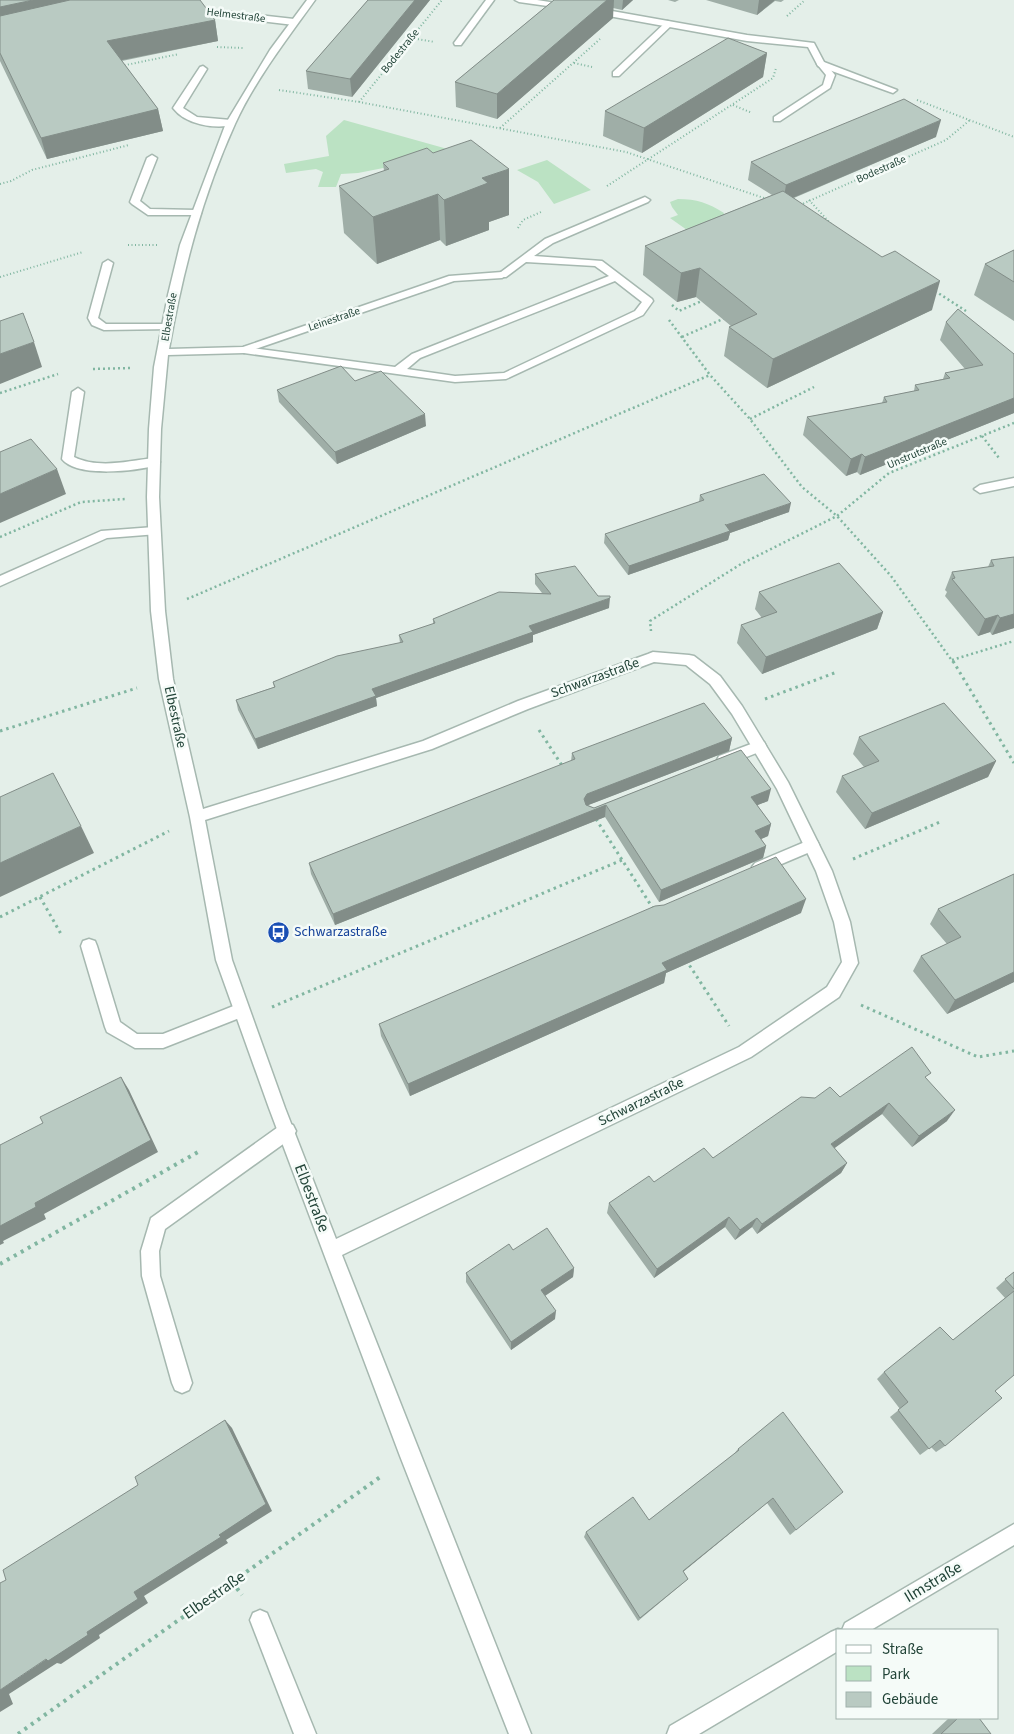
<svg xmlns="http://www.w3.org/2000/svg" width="1014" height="1734" font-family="'Source Sans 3',sans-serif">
	<rect width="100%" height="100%" fill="#e4efe9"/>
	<g fill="#bbe2c3">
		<polygon points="344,120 444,148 466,161 429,159 358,173 341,174 336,187 318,187 323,172 316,169 286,173 284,164 329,156 326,136"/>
		<polygon points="547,160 591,190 554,204 538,182 517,170"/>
		<path d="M678 199C697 199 708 203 724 213L722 218 687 230 670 218 678 215 672 207 670 202Z"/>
	</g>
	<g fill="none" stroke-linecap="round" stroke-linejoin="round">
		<defs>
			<g id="lane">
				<polygon points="486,0 494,0 461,45 455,45 454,43"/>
				<polygon points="189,7 294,19 298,22 294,25 186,12 185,10"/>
				<polygon points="667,21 674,23 619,76 613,76 613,72"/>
				<polygon points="821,61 824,62 835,75 830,88 780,121 774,121 774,117 823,85 826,75 817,64"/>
				<path d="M203 66 207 69 183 108 197 117 231 120 234 121V125C214 129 186 125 173 108L200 67Z"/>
				<polygon points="152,155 157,158 140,201 150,209 196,210 201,213 200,215 148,215 132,204 130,202 147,158"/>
				<path d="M645 197 650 200 648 202 553 243 534 256 602 261 652 299 653 301 643 315 506 379 455 382 244 353 239 350 244 347 395 367 412 354 609 276 595 266 526 262 506 277H498L497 275 545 239ZM615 281 642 302 635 311 504 373 455 376 407 369 420 358Z"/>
				<polygon points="108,260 113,263 98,318 106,324 167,324 172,327 171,329 104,330 92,325 88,318 103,263"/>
				<path d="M78 388 84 392 74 457C99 469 128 461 154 458L160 462 158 465C137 471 77 478 62 459L72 392Z"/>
				<polygon points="1014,478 1014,486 980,493 974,489 980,485"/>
				<polygon points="154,527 158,528 160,531 158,534 107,538 0,586 0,576 101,531"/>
				<polygon points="759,741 764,742 766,746 764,750 724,766 719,764 717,760 719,756"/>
				<polygon points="812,839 817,841 819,845 817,849 765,871 760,873 755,871 752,867 755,863"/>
				<polygon points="89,939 95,941 97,946 120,1022 137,1034 163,1034 241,1003 247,1005 249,1010 247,1015 163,1048 135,1048 107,1032 105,1027 81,946 83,941"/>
				<polygon points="287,1123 293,1125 296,1131 293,1137 165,1229 159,1251 160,1276 192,1383 189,1390 182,1393 175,1390 172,1383 142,1276 141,1251 151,1218 281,1125"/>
				<polygon points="260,1610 267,1613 316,1734 294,1734 250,1620 253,1613"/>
			</g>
			<g id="street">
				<path d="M307 0H315C287 39 255 80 235 124 202 197 183 270 169 349L243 347 449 276 502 272 507 275 502 278 454 281 244 353 168 355 161 429 159 497 165 611 173 679 203 809 423 741 518 701 648 654 653 652 689 655 694 656 720 676 742 706 788 782 832 871 850 922 858 963 839 997 751 1057 342 1255 531 1734H509L400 1456 269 1108 216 960 190 817 159 679 151 611 147 497 149 429 154 367 168 295 180 245 226 123 270 50ZM654 662 686 665 710 684 732 714 777 789 816 871 834 922 842 962 827 987 739 1047 336 1239 285 1108 232 960 205 820 432 749 528 709Z"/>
				<polygon points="515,0 537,0 569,5 573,7 569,9 519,2"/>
				<polygon points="595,8 747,35 814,43 824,62 897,90 893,93 890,92 818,66 808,47 747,41 592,13 591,11"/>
				<polygon points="1014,1524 1014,1545 871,1630 838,1630 838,1651 699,1734 667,1734 670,1726 831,1632 838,1629 842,1630 845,1623"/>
			</g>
		</defs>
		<use href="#lane" stroke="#a6b8b0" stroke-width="3"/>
		<use href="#street" stroke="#a6b8b0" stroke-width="3"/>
		<g stroke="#81b6a1" stroke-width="2" stroke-dasharray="1 2.5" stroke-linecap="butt">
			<polyline points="787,16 805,0"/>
			<polyline points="411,38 435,42"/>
			<polyline points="217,47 243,48"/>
			<polyline points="574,63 592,67"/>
			<polyline points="121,66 179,54"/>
			<polyline points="279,90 359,102 626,152 770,200"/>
			<polyline points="917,100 1014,137"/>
			<polyline points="359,102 442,0"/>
			<polyline points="733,105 752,113"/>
			<polyline points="500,128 600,39"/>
			<polyline points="0,184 11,181 32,170 129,145"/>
			<polyline points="607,186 773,78 776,68"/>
			<polyline points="809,200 831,224"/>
			<polyline points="800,205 946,140 970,120"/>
			<polyline points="518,228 523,220 541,212"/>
			<polyline points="128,245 157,245"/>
			<polyline points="0,277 83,252"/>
		</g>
		<g stroke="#81b6a1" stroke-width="2.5" stroke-dasharray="2 3" stroke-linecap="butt">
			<polyline points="935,291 966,311"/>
			<polyline points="672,305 679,311 704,300"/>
			<polyline points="669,320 710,375 750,419 802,487 837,516 891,576 953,662"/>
			<polyline points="682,337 725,318"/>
			<polyline points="93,369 132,368"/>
			<polyline points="0,393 58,374"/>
			<polyline points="750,419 814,387"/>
			<polyline points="982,436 999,458"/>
			<polyline points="0,537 81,502 125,499"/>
			<polyline points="187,599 710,375"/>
			<polyline points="651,631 650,621 741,564 837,516 889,473 1014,423"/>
			<polyline points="952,660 1014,641"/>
		</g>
		<g stroke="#81b6a1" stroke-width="3" stroke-dasharray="2.5 4" stroke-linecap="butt">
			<polyline points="953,661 1014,763"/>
			<polyline points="765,699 837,672"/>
			<polyline points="539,730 563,767"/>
			<polyline points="0,731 137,688"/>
			<polyline points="596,819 654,910"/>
			<polyline points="853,859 940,822"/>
			<polyline points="40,897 61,934"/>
			<polyline points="0,917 169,831"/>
			<polyline points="686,960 729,1026"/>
			<polyline points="861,1005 978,1057 1014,1051"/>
			<polyline points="272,1007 622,860"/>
		</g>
		<g stroke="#81b6a1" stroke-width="4" stroke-dasharray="3 5" stroke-linecap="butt">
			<polyline points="0,1264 198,1152"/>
			<polyline points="232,1582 242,1595"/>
			<polyline points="18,1734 383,1475"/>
		</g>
		<use href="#lane" fill="#fff" fill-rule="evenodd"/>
		<use href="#street" fill="#fff" fill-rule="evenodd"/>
	</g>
	<g fill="#9faea7">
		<polygon points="0,0 215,20 218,41 122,61 158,109 163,131 47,159 0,61"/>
		<polygon points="368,0 430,0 352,97 308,89 306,71"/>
		<polygon points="554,0 633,0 622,10 613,8 613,18 497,119 456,107 455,82"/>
		<polygon points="668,0 679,0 675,2"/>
		<polygon points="706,0 784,0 781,2 775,1 757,15"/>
		<polygon points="767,53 763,77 642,153 603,136 605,111"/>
		<polygon points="936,137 794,198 932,310 767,388 724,356 729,327 731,326 696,297 677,302 643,275 645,246 772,195 748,180 751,162"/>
		<polygon points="433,153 509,169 509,215 489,222 489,230 446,246 440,240 377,264 344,233 339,186 384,171 383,163"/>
		<polygon points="1014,250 1014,321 974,295 985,264"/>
		<polygon points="946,322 1014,354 1014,413 860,475 857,472 846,476 803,435 807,417 882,403 884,397 914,391 915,385 943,379 945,373 965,369 940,340"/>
		<polygon points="355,381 426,426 337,464 279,402 277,390"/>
		<polygon points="700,495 789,512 730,533 728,540 628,575 604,543 605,534 699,502"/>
		<polygon points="1014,557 1014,628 992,635 990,632 978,636 945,596 947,592 945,590 952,572 988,567 991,560"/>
		<polygon points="535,574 609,608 533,635 533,642 376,698 377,706 258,749 238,710 236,700 274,687 273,682 400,643 399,635 433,624 433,619 542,593 535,584"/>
		<polygon points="759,592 883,612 877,629 762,674 737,643 741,625 762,618 755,609"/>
		<polygon points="859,737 996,761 988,777 865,829 836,792 842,776 864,767 853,754"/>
		<polygon points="732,738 729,751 588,805 594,808 741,750 768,801 757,805 771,824 768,836 761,839 766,846 763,858 659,902 605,817 335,925 311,874 309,863 571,761 572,753"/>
		<polygon points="1014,874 1014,982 947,1014 913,971 921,956 947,944 930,924 938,909"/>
		<polygon points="801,913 666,973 664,983 410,1096 381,1036 379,1024"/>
		<polygon points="927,1079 947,1121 912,1147 882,1114 834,1148 847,1163 841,1173 757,1234 752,1227 735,1240 725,1227 654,1278 607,1213 609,1203 654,1182 713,1158 815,1098 840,1097"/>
		<polygon points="513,1250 574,1268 573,1277 545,1296 555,1319 511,1350 466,1282 466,1273"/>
		<polygon points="1014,1272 1014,1375 995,1391 945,1446 936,1452 931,1447 920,1455 890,1417 900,1409 877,1379 884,1372 953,1340 1005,1298 996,1288"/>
		<polygon points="738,1449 796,1530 790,1535 767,1503 683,1572 688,1579 638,1621 584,1537 586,1532 649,1520 733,1455"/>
		<polygon points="949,1718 979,1718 991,1734 932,1734"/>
	</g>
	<g fill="#828d88">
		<polygon points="33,0 134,0 0,29 0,7"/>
		<polygon points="415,0 430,0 352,97 350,79"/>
		<polygon points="607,0 614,0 613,18 497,119 497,94"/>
		<polygon points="623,0 633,0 622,10"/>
		<polygon points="759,0 775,0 757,15"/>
		<polygon points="215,20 218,41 112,62 107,41"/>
		<polygon points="767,53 763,77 642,153 644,128"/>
		<polygon points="158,109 163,131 47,159 41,138"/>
		<polygon points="941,120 936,137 783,202 786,185"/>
		<polygon points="509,169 509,215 489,222 489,230 446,246 444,200 482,178"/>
		<polygon points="438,194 440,240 377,264 373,217"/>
		<polygon points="700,268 696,297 677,302 681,273"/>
		<polygon points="940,281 932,310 767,388 773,359"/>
		<polygon points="34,342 42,367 0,384 0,354"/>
		<polygon points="1014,398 1014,413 860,475 865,457"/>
		<polygon points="425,414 426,426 337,464 335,452"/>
		<polygon points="862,454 857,472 846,476 851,459"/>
		<polygon points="57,469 66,494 0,523 0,494"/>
		<polygon points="791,503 789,512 730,533 728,540 628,575 629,566 726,525"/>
		<polygon points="610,598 609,608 533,635 533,642 376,698 377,706 258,749 255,739 372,689 529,626"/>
		<polygon points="883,612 877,629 762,674 766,657"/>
		<polygon points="1014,614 1014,628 992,635 1000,618"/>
		<polygon points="998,615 990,632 978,636 985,619"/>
		<polygon points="732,738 729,751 586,806 584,799 587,794"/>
		<polygon points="996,761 988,777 865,829 872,813"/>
		<polygon points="771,789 768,801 748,809 751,797"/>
		<polygon points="606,805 605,817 335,925 333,914"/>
		<polygon points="771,824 768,836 752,843 755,831"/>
		<polygon points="81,826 94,853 0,897 0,863"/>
		<polygon points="766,846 763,858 659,902 661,890"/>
		<polygon points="806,899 801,913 666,973 664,983 410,1096 408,1084 662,963"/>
		<polygon points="1014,972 1014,982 947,1014 955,1000"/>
		<polygon points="121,1077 129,1090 158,1152 44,1214 46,1219 3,1241 4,1243 0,1245 0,1226 35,1203"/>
		<polygon points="889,1103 882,1114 825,1155 831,1144"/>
		<polygon points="955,1110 947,1121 912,1147 919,1136"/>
		<polygon points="847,1163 841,1173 757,1234 762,1224"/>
		<polygon points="729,1217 725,1227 654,1278 657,1269"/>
		<polygon points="757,1218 752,1227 735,1240 740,1230"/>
		<polygon points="574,1268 573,1277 540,1299 541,1290"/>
		<polygon points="556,1311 555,1319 511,1350 511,1342"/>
		<polygon points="225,1420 232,1428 272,1511 226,1540 228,1543 144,1596 148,1603 99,1635 100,1638 61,1664 57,1663 9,1694 13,1704 0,1712 0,1690 87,1632 134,1592 219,1535"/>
		<polygon points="773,1498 767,1503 679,1575 683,1571"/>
	</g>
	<g fill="#b9cac2" stroke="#828d88">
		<polygon points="0,0 33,0 0,7"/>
		<polygon points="70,0 200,0 215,20 107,41 158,109 41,138 0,53 0,16"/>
		<polygon points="368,0 415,0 350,79 306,71"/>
		<polygon points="554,0 607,0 497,94 455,82"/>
		<polygon points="728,38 767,53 644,128 605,111"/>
		<polygon points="904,99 941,120 786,185 751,162"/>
		<polygon points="471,140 509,169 482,178 488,183 444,200 438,194 373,217 339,186 389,169 383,163 427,148 433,153"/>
		<polygon points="783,191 882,257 895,251 940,281 773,359 729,327 757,314 700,268 681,273 645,246"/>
		<polygon points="1014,250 1014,282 985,264"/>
		<polygon points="958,309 1014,354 1014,398 865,457 862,454 851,459 807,417 887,402 884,397 919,390 915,385 950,378 945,373 983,365 946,322"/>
		<polygon points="23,313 34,342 0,354 0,321"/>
		<polygon points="341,366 355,381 381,371 425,414 335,452 277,390"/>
		<polygon points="31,439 57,469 0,494 0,452"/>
		<polygon points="764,474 791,503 726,525 725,524 730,531 629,566 605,534 704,500 700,495"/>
		<polygon points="1014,557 1014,614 1000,618 998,615 985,619 952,579 955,578 952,572 994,566 991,560"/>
		<polygon points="839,563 883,612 766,657 741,625 777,612 759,592"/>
		<polygon points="575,566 598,596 610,596 610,598 529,626 533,632 372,689 376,696 255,739 236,700 275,687 273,682 337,656 403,642 399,635 435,623 433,619 499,592 551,594 535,574"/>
		<polygon points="704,703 732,738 587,794 584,799 586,805 594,808 741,750 771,789 751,797 771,824 755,831 766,846 661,890 606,805 333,914 309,863 575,759 572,753"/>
		<polygon points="944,703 996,761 872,813 842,776 879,761 859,737"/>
		<polygon points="53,773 81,826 0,863 0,797"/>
		<polygon points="776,857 806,899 662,963 667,970 408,1084 379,1024 655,906 664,905"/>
		<polygon points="1014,874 1014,972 955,1000 921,956 961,937 938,909"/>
		<polygon points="912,1047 931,1073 925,1077 955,1110 919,1136 889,1103 831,1144 847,1163 762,1224 757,1218 740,1230 729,1217 657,1269 609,1203 649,1176 654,1182 704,1148 713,1158 801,1097 815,1098 830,1087 840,1097"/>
		<polygon points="121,1077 151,1140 35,1203 36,1207 0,1226 0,1145 43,1123 40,1117"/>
		<polygon points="547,1228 574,1268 541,1290 556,1311 511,1342 466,1273 509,1244 513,1250"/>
		<polygon points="1014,1272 1014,1289 1005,1279"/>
		<polygon points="1014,1291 1014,1375 995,1391 1002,1398 945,1446 940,1440 929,1449 898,1410 908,1402 884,1372 940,1327 953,1340"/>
		<polygon points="783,1412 843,1492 796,1530 773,1498 683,1571 688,1579 640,1618 586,1532 633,1497 649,1520 739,1450 738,1449"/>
		<polygon points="225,1420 266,1504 219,1535 221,1537 134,1592 138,1599 87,1632 88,1635 48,1661 46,1659 0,1690 0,1583 6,1580 3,1570 138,1485 135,1477"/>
		<polygon points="958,1718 979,1718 991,1734 941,1734"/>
	</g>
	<defs>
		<symbol id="bus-disc" viewBox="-11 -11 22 22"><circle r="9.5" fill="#1a4fb4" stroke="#f5fbf8"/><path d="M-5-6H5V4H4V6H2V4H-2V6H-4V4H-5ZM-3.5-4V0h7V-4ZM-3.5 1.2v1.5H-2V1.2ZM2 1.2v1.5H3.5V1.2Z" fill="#fff"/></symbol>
	</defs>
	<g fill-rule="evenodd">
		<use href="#bus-disc" x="266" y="920" width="25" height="25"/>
	</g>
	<g text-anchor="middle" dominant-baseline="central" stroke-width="5" stroke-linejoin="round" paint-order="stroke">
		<g font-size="11" fill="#214337" stroke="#f5fbf8">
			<text transform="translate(236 15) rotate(7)">Helmestraße</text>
			<text transform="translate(400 51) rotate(-51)">Bodestraße</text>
			<text transform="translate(881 169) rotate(-24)">Bodestraße</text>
			<text transform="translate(169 317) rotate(-80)">Elbestraße</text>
			<text transform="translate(334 319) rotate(-19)">Leinestraße</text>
			<text transform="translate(917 453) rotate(-23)">Unstrutstraße</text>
		</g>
		<g font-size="14" fill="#214337" stroke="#f5fbf8">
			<text transform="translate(595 678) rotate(-20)">Schwarzastraße</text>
			<text transform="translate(175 717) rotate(78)">Elbestraße</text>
			<text transform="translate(641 1102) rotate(-26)">Schwarzastraße</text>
		</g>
		<g font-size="14" fill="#164399" stroke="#f5fbf8" text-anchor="start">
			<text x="294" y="932">Schwarzastraße</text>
		</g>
		<g font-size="16" fill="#214337" stroke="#f5fbf8">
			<text transform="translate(312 1198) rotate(69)">Elbestraße</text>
			<text transform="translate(933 1582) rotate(-31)">Ilmstraße</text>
			<text transform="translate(214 1595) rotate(-35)">Elbestraße</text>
		</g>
	</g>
	<rect x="836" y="1629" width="162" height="90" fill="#f5fbf8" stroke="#a0b1ab"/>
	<rect x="846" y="1645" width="25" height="8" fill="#ffffff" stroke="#a0b1ab"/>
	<text x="882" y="1654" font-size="15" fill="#214337">Straße</text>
	<rect x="846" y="1666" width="25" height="15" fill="#bbe2c3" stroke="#a0b1ab"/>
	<text x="882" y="1679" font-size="15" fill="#214337">Park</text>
	<rect x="846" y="1692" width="25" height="15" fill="#b9cac2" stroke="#a0b1ab"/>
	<text x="882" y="1704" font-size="15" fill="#214337">Gebäude</text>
</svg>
